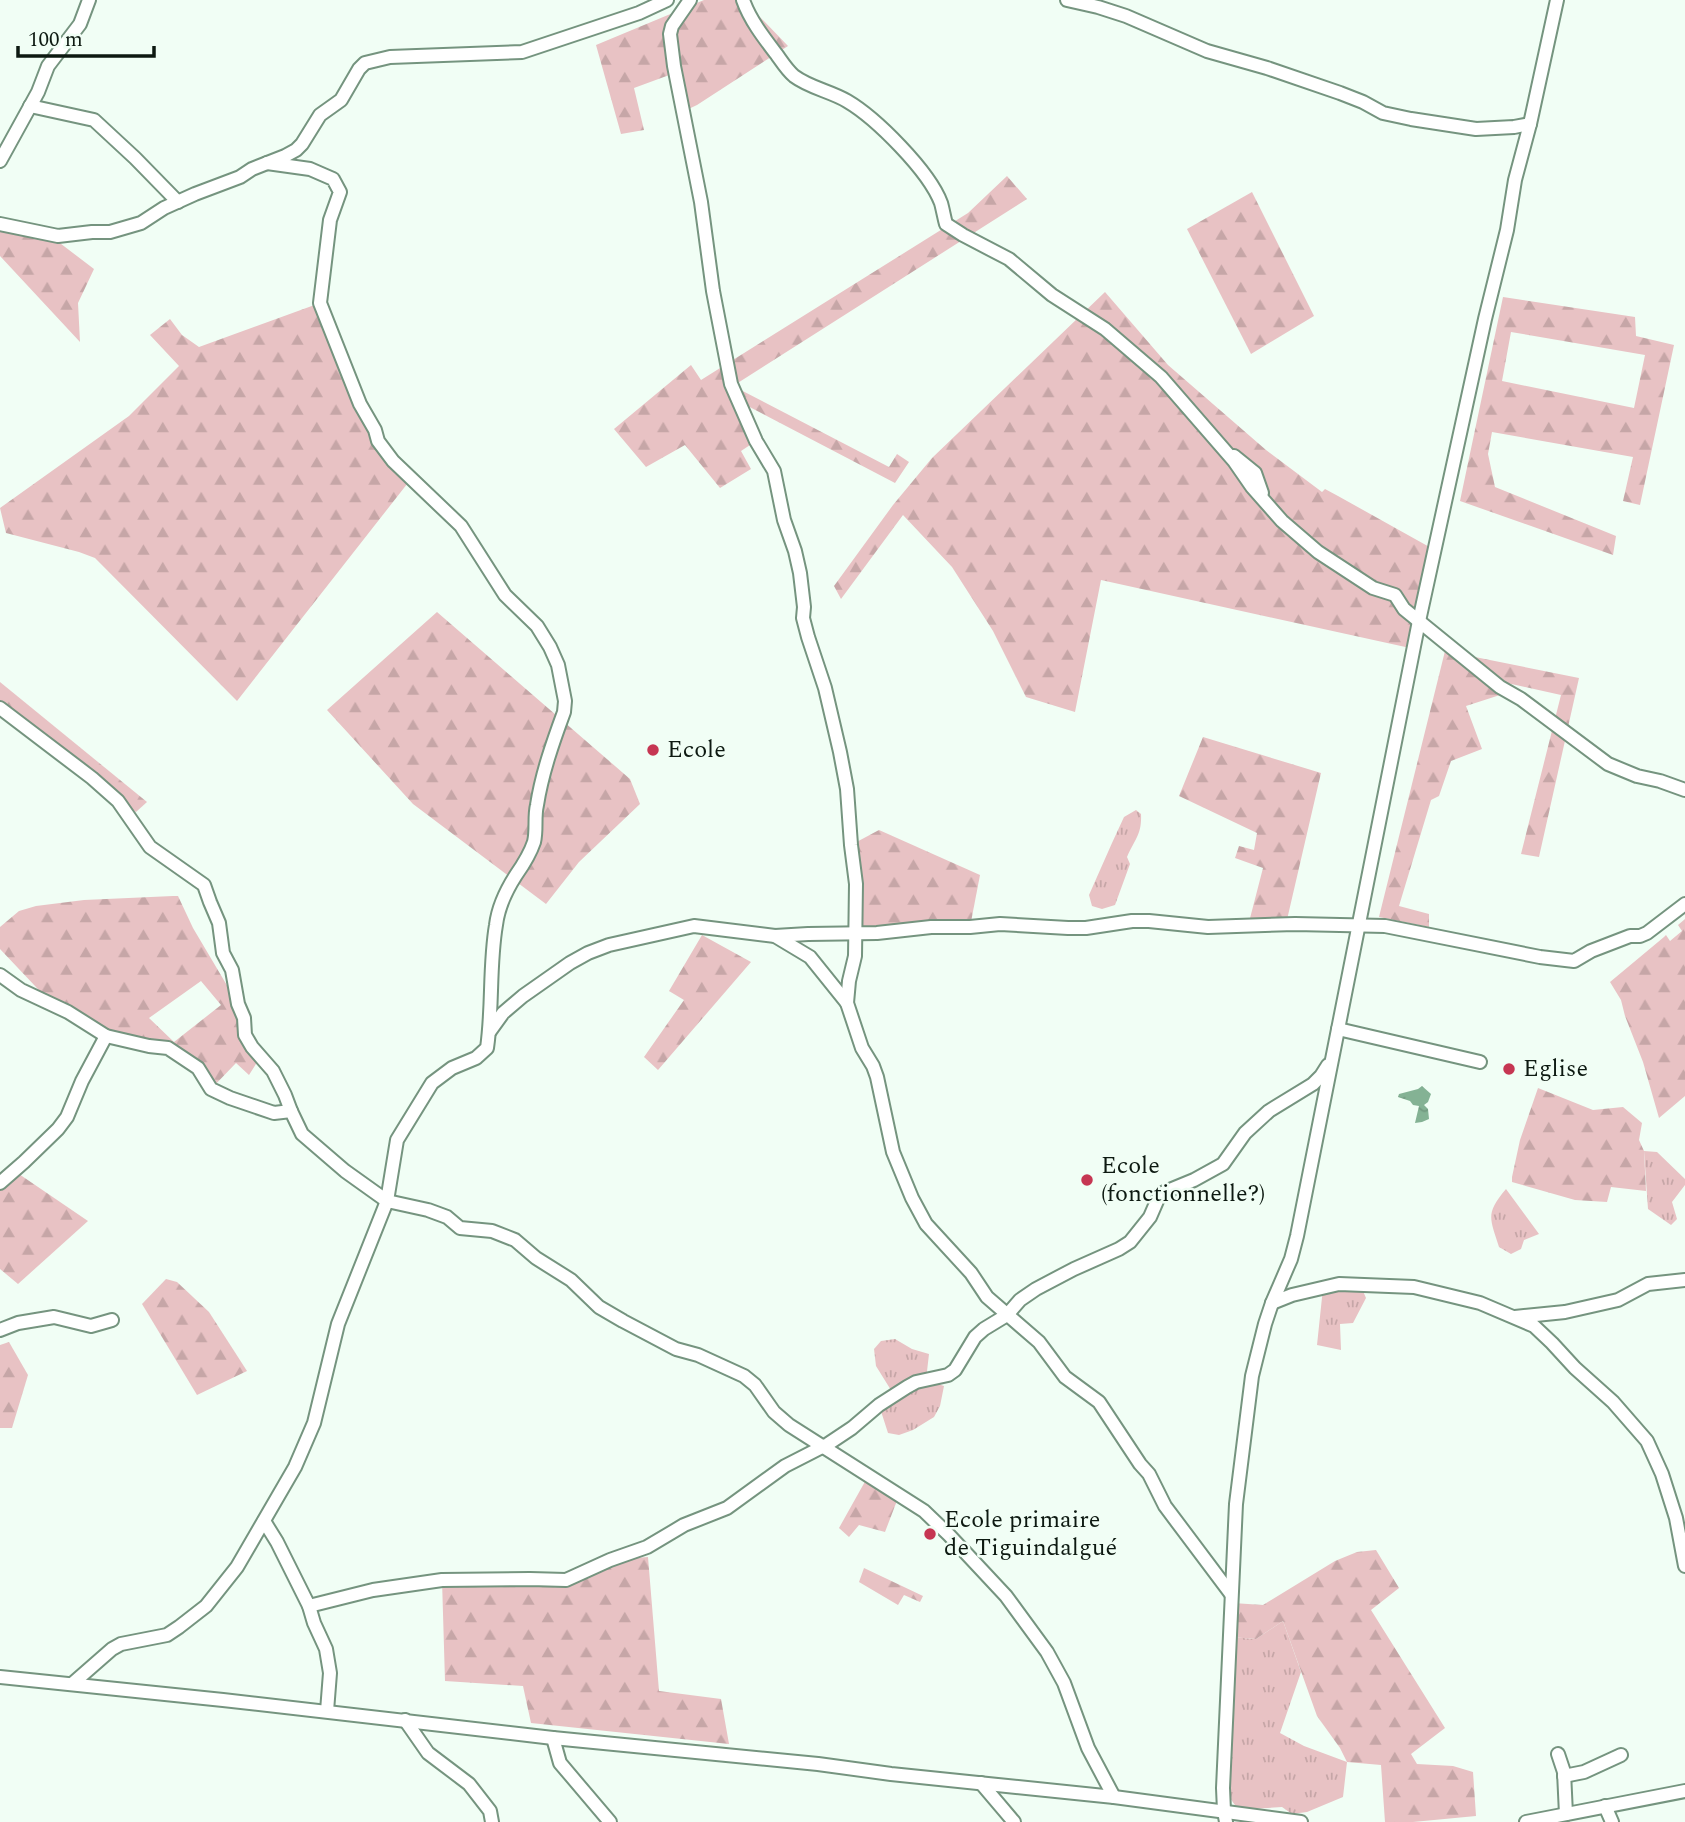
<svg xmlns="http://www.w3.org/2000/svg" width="1685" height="1822" font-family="Spectral,serif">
	<defs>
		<pattern id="grass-tufts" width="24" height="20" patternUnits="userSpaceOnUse" patternTransform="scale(1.75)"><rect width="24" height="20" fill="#e8c2c4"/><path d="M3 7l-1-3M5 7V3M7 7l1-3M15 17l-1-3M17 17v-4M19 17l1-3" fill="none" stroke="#c6a6a7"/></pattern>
		<pattern id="forest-firs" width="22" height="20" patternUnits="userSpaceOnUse" patternTransform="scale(1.75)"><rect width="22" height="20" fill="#e8c2c4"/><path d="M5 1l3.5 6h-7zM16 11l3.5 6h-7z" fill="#c6a6a7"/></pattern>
		<pattern id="water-ripples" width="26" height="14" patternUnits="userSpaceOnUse" patternTransform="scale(1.75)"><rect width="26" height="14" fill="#84b294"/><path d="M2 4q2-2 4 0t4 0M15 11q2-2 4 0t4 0" fill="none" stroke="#71987f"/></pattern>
	</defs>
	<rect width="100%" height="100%" fill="#f1fef5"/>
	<g fill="url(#grass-tufts)">
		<path d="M1136 810 1141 814C1142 834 1135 839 1127 857L1130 864 1115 905 1102 909 1092 906 1089 895 1112 843 1124 817Z"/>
		<polygon points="1644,1151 1657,1152 1685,1179 1685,1185 1672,1202 1677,1219 1671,1225 1648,1209"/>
		<path d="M1506 1189 1539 1234 1524 1240 1521 1249 1511 1254 1499 1247C1490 1218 1485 1214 1506 1189Z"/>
		<polygon points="1360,1284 1366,1298 1353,1323 1340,1324 1341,1350 1317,1345 1323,1288"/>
		<polygon points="895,1339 912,1349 929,1354 926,1380 944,1386 940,1406 934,1417 913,1430 899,1435 888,1433 879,1405 894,1395 876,1366 874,1349 881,1341"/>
		<polygon points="1283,1621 1301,1672 1280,1733 1304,1746 1347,1762 1343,1797 1307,1812 1292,1814 1282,1807 1251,1809 1237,1808 1223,1788 1230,1637 1256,1639"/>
	</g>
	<g fill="url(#forest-firs)" fill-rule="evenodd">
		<polygon points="704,0 747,0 759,16 788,46 697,105 680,113 672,74 634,88 644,130 621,134 596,45"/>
		<polygon points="1007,176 1027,199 733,386 889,467 897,454 909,462 895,483 742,403 756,441 741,451 751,469 720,488 685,445 646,467 614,429 691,365 701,380 968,213"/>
		<polygon points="1252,192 1314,316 1251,354 1187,229"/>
		<polygon points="0,224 48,234 94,269 78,303 80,342 0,256"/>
		<polygon points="1105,292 1168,365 1266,450 1322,492 1325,489 1338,496 1433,549 1410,648 1101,580 1075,712 1026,697 993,631 952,567 903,515 841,599 834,586 893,505 932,458"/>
		<path d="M1503 297 1635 317 1636 336 1674 345 1640 505 1623 501 1633 457 1492 432 1488 454 1495 487 1616 536 1613 555 1460 501ZM1511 332 1645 355 1634 408 1502 381Z"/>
		<polygon points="320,303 360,404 411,479 237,701 95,558 79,552 6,533 0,508 129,416 179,366 150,335 170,319 182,335 199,347"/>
		<polygon points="437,612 630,779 640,804 579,862 546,904 413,804 327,710"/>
		<polygon points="1445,651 1579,678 1539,857 1521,854 1561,695 1507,683 1500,695 1466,706 1482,749 1451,761 1439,796 1431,800 1399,906 1429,914 1429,927 1379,917"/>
		<polygon points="0,682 147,802 136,812 118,801 0,708"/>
		<polygon points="1203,737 1321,773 1286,924 1248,926 1263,868 1235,858 1239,846 1254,850 1257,833 1179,796"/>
		<polygon points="879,830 980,875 970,927 854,934 851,845"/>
		<path d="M173 896H178L193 928 238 1004 261 1056 249 1075 236 1063 211 1089 168 1048 111 1038 53 1005 0 949V927L19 911 36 906 84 900ZM201 981 221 1005 174 1042 149 1018Z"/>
		<polygon points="1685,919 1685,1096 1659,1118 1643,1062 1625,1016 1621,1000 1610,982 1664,937 1666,935 1670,941 1682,931 1678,925"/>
		<polygon points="702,935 751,962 658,1070 644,1057 684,1000 669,991"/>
		<polygon points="1538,1088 1593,1110 1623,1107 1642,1123 1639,1140 1644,1151 1646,1191 1611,1187 1607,1202 1575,1200 1512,1182 1512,1177 1520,1140"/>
		<polygon points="16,1172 88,1221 18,1284 0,1269 0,1186"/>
		<polygon points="166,1279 177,1282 209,1312 247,1371 197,1395 142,1304"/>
		<polygon points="9,1342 28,1375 12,1428 0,1428 0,1345"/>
		<polygon points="867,1478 898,1498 885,1532 859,1525 849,1537 839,1528"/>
		<polygon points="1376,1550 1399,1588 1371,1610 1445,1728 1411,1754 1417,1764 1453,1766 1473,1772 1476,1816 1413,1822 1385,1822 1381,1765 1347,1762 1340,1748 1317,1716 1283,1621 1256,1639 1230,1637 1233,1603 1263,1605 1335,1561 1357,1552"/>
		<polygon points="648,1557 659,1691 721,1699 729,1744 531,1723 523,1686 445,1681 442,1580 566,1580 610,1560"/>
		<polygon points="864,1568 923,1596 920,1602 904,1595 898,1605 859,1582"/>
	</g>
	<polygon fill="url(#water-ripples)" points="1422,1086 1431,1094 1428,1102 1424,1105 1428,1109 1429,1119 1422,1122 1415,1123 1419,1106 1413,1105 1410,1101 1398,1097 1399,1094 1418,1089"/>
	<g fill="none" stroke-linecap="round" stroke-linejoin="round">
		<defs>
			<g id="minor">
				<polyline points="690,0 672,26 670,34 674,66 701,202 713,291 731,384 756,441 774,471 784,520 795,551 800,573 804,607 803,618 808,637 825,688 840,752 847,789 851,845 856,884 855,956 849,981 847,1003 862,1048 873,1066 877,1077 893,1152 912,1198 926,1224 971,1273 987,1297 1039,1342 1065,1377 1099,1402 1140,1464 1149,1474 1165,1506 1231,1594"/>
				<path d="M743 0C750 20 764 38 777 55 782 62 787 70 794 76 810 88 830 91 847 101 876 118 929 171 941 203 943 210 944 217 946 224L963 235 1009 259 1052 295 1105 329 1161 377 1234 461 1252 487 1282 521 1318 552 1373 588 1395 595 1404 609 1500 687 1521 699 1608 764 1637 776 1660 781 1685 790"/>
				<polyline points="1067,0 1098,7 1126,16 1207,51 1267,68 1340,93 1363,102 1383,113 1411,119 1476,129 1514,127 1530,124"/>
				<polyline points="30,106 94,120 135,158 178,202"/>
				<polyline points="0,161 38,92 48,66 80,24 89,0"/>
				<polyline points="0,224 58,236 92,232 110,232 141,223 164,208 195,194 240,177 252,169 285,156 296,150 302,144 320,115 341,100 359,69 365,63 390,57 522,52 639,13 667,0"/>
				<polyline points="1234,456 1255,473 1262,493"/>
				<polyline points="0,708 92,778 118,801 150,847 204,885 210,902 219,923 223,953 232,970 238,1004 244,1018 245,1035 252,1047 273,1071 285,1095 291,1111"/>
				<polyline points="775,936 808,934 877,933 931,927 970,927 1000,924 1068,928 1086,928 1132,921 1149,921 1208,927 1295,924 1385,926 1540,957 1574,961 1591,951 1630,936 1640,936 1647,933 1685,904"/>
				<polyline points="0,975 21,990 68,1012 106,1036 149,1046 168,1048 198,1068 211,1089 230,1098 274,1113 291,1111 302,1134 345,1171 387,1201 428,1210 447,1217 460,1228 492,1231 515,1240 536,1258 571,1280 599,1307 623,1321 676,1349 698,1355 744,1376 755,1385 774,1412 789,1425 924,1511 949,1535 1006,1596 1047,1652 1064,1683 1088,1748 1114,1797"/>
				<polyline points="1338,1029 1480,1062"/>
				<polyline points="490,1031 503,1013 523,996 570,963 588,953 609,945 694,926 775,936 810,957 847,1003"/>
				<polyline points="0,1183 24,1162 58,1129 67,1117 82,1081 106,1036"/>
				<polyline points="1272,1303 1292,1295 1339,1284 1414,1287 1480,1303 1534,1326 1552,1343 1575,1368 1613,1402 1647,1441 1662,1474 1676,1518 1685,1566"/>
				<polyline points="1515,1317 1565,1312 1618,1300 1648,1284 1685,1280"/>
				<polyline points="0,1330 18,1323 54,1317 91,1326 112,1320"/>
				<polyline points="264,1521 277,1542 309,1606 314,1623 326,1649 330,1673 327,1711"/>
				<polyline points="309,1606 373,1590 442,1580 530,1579 566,1580 610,1560 647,1547 684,1525 727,1508 785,1466 828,1444 852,1428 879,1405 907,1387 916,1382 948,1375 955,1370 975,1337 984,1329 1007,1315 1020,1300 1036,1289 1074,1269 1119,1249 1130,1242 1150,1217 1160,1194 1194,1180 1223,1164 1245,1133 1269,1111 1313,1084 1321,1076 1328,1065"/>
				<polyline points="0,1677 223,1700 553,1738 818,1764 891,1774 1114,1797 1301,1822"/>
				<path d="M72 1684 112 1649 121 1644 167 1635 179 1627 206 1606 237 1567 295 1467 314 1423 338 1324 387 1201 397 1140 432 1083 452 1068 476 1058 487 1048C493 1007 489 966 496 925 498 908 507 889 516 875 523 865 530 854 534 842 537 830 534 817 537 805 542 773 553 742 564 712L565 701 558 665 550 647 537 626 505 595 461 526 393 461 378 441 375 430 360 404 320 303 330 220 340 192 333 179 310 169 267 163"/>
				<polyline points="405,1720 428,1753 469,1784 490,1811 492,1822"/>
				<polyline points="553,1738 560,1763 610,1822"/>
				<polyline points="1558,1754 1564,1772 1566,1814"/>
				<polyline points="1564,1776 1584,1772 1621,1755"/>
				<polyline points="981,1783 1014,1822"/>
				<polyline points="1605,1806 1612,1822"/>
				<polyline points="1226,1822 1224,1811 1223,1788 1236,1504 1252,1376 1265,1324 1272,1303 1291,1259 1297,1236 1419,621 1485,319 1507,230 1515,180 1530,124 1557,0"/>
				<polyline points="1526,1822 1685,1791"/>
			</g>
		</defs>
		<use href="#minor" stroke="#75947f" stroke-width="16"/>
		<use href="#minor" stroke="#fff" stroke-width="12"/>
	</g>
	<g fill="#c63652" stroke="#f1fef5" stroke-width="2.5">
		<circle cx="653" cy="750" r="7"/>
		<circle cx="1509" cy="1069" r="7"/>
		<circle cx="1087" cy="1180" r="7"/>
		<circle cx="930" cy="1534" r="7"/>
	</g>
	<g text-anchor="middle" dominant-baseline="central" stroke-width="5" stroke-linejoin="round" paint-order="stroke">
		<g font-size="24" fill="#0d1911" stroke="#f1fef5" text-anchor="start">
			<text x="667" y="750">Ecole</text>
			<text x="1523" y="1069">Eglise</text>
			<text x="1101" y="1166">Ecole<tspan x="1101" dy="28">(fonctionnelle?)</tspan></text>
			<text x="944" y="1520">Ecole primaire<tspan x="944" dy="28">de Tiguindalgué</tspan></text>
		</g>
	</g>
	<path d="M18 46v10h136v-10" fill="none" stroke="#0d1911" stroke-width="3.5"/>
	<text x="28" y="46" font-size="21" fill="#0d1911" stroke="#f1fef5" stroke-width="5" paint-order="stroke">100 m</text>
</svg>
